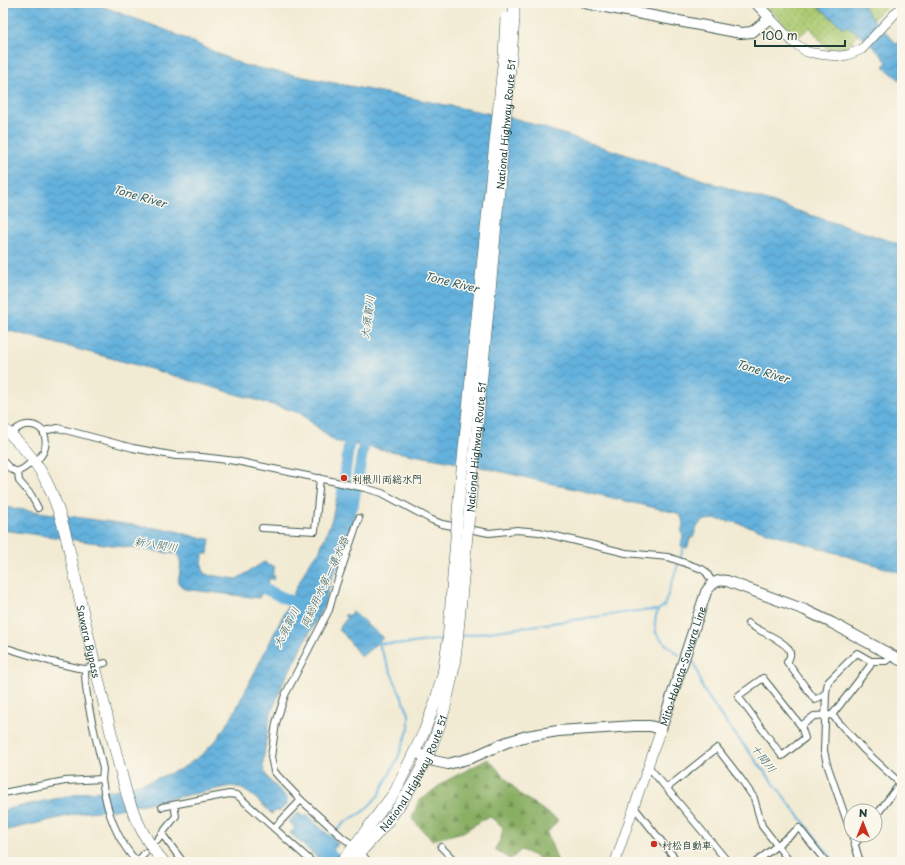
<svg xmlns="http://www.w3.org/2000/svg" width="905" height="865" font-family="'Playpen Sans','Klee One',sans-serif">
	<defs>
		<pattern id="grass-dots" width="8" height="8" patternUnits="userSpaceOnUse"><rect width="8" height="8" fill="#accb72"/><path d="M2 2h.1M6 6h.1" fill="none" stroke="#8ba65e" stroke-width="1.8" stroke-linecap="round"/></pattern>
		<pattern id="forest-firs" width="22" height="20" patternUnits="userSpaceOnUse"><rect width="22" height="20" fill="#89af64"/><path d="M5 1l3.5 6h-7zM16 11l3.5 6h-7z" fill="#6f9053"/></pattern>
		<pattern id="water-waves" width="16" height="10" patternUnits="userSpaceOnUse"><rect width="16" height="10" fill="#63b1dd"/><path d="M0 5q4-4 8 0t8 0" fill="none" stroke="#5191b4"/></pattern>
	</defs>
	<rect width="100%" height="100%" fill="#fbf7ec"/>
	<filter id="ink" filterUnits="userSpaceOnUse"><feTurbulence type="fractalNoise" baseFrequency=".025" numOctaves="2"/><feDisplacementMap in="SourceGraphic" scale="8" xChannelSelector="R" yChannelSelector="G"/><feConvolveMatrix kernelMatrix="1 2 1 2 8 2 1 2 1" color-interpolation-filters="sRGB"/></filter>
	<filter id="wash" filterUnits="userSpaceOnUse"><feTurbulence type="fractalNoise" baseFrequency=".012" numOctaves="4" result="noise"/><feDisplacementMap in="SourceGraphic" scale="16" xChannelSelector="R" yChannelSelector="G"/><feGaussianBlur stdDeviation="0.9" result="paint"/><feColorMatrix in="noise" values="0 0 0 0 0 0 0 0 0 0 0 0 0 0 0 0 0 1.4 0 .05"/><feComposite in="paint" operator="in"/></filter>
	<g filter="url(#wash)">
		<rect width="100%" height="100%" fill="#f2ebd4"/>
		<g fill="url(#grass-dots)" stroke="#668453">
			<polygon points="763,3 813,3 843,28 846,26 859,33 847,48 827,49 810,27 798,37"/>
			<polygon points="866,3 892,3 883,9 873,19 863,6"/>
		</g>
		<polygon fill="url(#forest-firs)" stroke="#54764c" points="488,759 521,795 558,820 547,833 558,862 542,862 535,856 521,850 510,860 495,849 501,839 503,827 489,816 463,832 432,840 412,819 418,802 444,782"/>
		<g fill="url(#water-waves)" stroke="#417788">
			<path d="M3 3H93L171 32 243 65 517 119 902 245V573L734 522C726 521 706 516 700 523 696 527 695 533 693 538L691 537 687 548 681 546 683 535 681 533C683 525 685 519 677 513L481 467 334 441 300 413 151 369 3 329Z"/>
			<path d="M815 3H866L863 6 873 19 897 44 902 40V82L883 66 887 62C875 47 863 35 846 26L843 28Z"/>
			<path d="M339 486 360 491 353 524 344 552 331 580 323 607 284 681 271 713 266 739 263 766 265 773 269 780 287 797V804L279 812 276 810 272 814C260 803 248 788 232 786L114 810 85 812 3 831V810L87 792 114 790 150 781 181 769 203 754 217 739 233 715 289 604 287 603 289 598H291L310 561 319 552 332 519Z"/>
			<path d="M3 507 176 531 199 538 210 539 208 554H203L202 566 204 573 208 575 237 579 264 562 275 567 272 575 275 576 273 580 270 578 266 587 278 593 276 597 263 590 259 598 184 589 178 583C179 574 184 559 176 554L3 530Z"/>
			<polygon points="352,611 383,638 361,657 343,633 338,630 347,618 344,616 346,614 349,616"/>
			<polygon points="298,813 305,817 307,815 338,844 322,862 290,833 295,828 289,821"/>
		</g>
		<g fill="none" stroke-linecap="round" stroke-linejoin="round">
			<g stroke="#63b1dd" stroke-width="2">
				<path d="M658 610C648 636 662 640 679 655"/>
				<polyline points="462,636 636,611 658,610 664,606 685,544"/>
				<polyline points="690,658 695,664 703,689 721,716 835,862"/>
				<polyline points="330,838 344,823 364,811 378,796 397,760 409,728 409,714 378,643 405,644 444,639"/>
			</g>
			<g stroke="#63b1dd" stroke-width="11">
				<polyline points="342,496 351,429"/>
				<polyline points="353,506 366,432"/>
				<polyline points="265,589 297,604"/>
				<polyline points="319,843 339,862"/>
			</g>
		</g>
	</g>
	<g filter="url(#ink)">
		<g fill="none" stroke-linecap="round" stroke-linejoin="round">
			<defs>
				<g id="street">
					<polyline points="43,431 58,428 133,448 176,456 202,457 236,461 365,488 382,493 432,520 442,524 489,533 517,530 539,532 626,553 668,557 702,569 706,572 713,583"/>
					<path d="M10 434C15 431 20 425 26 425 46 423 51 444 40 457"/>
					<path d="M3 461C12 472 17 475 28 465"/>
					<polyline points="18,472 19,481 31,495 38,508"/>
					<polyline points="262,528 315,531 320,478"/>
					<path d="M748 623C757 631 790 642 790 653 791 656 789 659 787 662L815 700 826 693 824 751 827 764 851 833"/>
					<polyline points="3,647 52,662 78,668 85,669 105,663"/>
					<path d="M85 669C85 702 96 736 103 769L102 779"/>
					<polyline points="826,693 828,682 857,653 871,661 886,661 892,656"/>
					<polyline points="832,715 870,666 871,661"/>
					<polyline points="801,726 805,738 782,756 738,696 763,678 801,726 814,716 832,715 863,749 902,785"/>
					<polyline points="648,766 728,862"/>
					<polyline points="667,788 717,748 741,779 754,798 762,826 790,862"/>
					<path d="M3 793 65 781 102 779C106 810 116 839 137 862"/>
					<polyline points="162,807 229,794 237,795 312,862"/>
					<polyline points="634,807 678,862"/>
					<polyline points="875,817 902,781"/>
					<polyline points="274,828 301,800"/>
					<polyline points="162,834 183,862"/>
					<polyline points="852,835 860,862"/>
					<polyline points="157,840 176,816 174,805"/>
					<polyline points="855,844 862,835"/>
					<polyline points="355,846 343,838 301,800 278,776 274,771 271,757 276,723 285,695 329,610 336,585 359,518"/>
					<polyline points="441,847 456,862"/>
					<polyline points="361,852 368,862"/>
					<polyline points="137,862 145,853"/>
					<polyline points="756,862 799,828 826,862"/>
				</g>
				<g id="secondary">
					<polyline points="770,18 793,42 807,52 826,55 840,56 848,55 862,49 902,6"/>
					<polyline points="615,862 661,729"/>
				</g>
				<g id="primary">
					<polyline points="585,3 741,33 752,32 770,18 756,3"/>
					<path id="s1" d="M415 752 434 761 448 764 471 758 507 742 527 736 558 731 635 726H650L661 729 706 592C712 583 717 579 727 581L805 610 832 623 902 661"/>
				</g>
				<g id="highway">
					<polyline points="514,18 514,3"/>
					<path id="s2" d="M3 428C22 444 39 465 49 487 65 521 71 559 79 595 94 662 109 729 127 795 135 819 146 843 164 862"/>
					<polyline points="342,862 395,792 424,732 435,703"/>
					<path id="s3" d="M352 862C364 847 378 834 390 818 414 787 435 745 445 707"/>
				</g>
			</defs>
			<use href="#street" stroke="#3f574c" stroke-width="8"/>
			<use href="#secondary" stroke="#3f574c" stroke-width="10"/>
			<use href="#primary" stroke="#3f574c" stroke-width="12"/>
			<use href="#highway" stroke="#3f574c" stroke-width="12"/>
			<use href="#street" stroke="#fff" stroke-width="6"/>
			<use href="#secondary" stroke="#fff" stroke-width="9"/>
			<use href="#primary" stroke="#fff" stroke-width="10"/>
			<use href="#highway" stroke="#fff" stroke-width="11"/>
			<defs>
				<g id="highway-bridge">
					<polyline points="435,703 443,674 448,641 459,500 482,267 504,56 506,18"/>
					<path id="s4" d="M445 707 453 672 457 642 492 268 511 57 514 18"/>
				</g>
			</defs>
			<use href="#highway-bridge" stroke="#3f574c" stroke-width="12" stroke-linecap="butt"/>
			<use href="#highway-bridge" stroke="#fff" stroke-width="11"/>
		</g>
	</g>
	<g fill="#c8321e" stroke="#fbf7ec" stroke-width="1.5">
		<circle cx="344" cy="478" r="4"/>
		<circle cx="654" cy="844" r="4"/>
	</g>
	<g text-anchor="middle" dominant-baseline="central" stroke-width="3" stroke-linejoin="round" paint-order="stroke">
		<g font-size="10" fill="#1f3d34" stroke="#fbf7ec">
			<text stroke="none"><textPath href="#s4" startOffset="586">National Highway Route 51</textPath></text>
			<text stroke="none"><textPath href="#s4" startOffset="262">National Highway Route 51</textPath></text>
			<text stroke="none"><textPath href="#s2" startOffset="235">Sawara Bypass</textPath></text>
			<text stroke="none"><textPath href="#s1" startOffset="321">Mito-Hokota-Sawara Line</textPath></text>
			<text stroke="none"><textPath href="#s3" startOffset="109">National Highway Route 51</textPath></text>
		</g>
		<g font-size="10" font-weight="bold" fill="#1f3d34" stroke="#fbf7ec" text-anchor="start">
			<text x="352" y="478">利根川両総水門</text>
			<text x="662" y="844">村松自動車</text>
		</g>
		<g font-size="11" font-style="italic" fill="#336067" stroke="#fbf7ec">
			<text transform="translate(140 196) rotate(16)">Tone River</text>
			<text transform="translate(452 282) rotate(14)">Tone River</text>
			<text transform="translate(367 317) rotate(-82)">大須賀川</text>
			<text transform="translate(763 371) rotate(17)">Tone River</text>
			<text transform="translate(156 544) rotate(9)">新八間川</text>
			<text transform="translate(324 582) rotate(-65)">両総用水第一導水路</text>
			<text transform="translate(286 627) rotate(-63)">大須賀川</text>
			<text transform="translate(764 758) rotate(52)">十間川</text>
		</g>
	</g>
	<rect width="905" height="865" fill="none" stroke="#fbf7ec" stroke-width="16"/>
	<g transform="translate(863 823)"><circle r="19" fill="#fbf7ec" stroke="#a3ada2"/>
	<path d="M0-3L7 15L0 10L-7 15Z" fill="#c8321e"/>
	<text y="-6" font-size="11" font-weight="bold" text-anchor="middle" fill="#1f3d34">N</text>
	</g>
	<path d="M755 40v6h90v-6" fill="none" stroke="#1f3d34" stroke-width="2"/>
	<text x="761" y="40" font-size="12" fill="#1f3d34" stroke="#fbf7ec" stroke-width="3" paint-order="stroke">100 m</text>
</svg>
